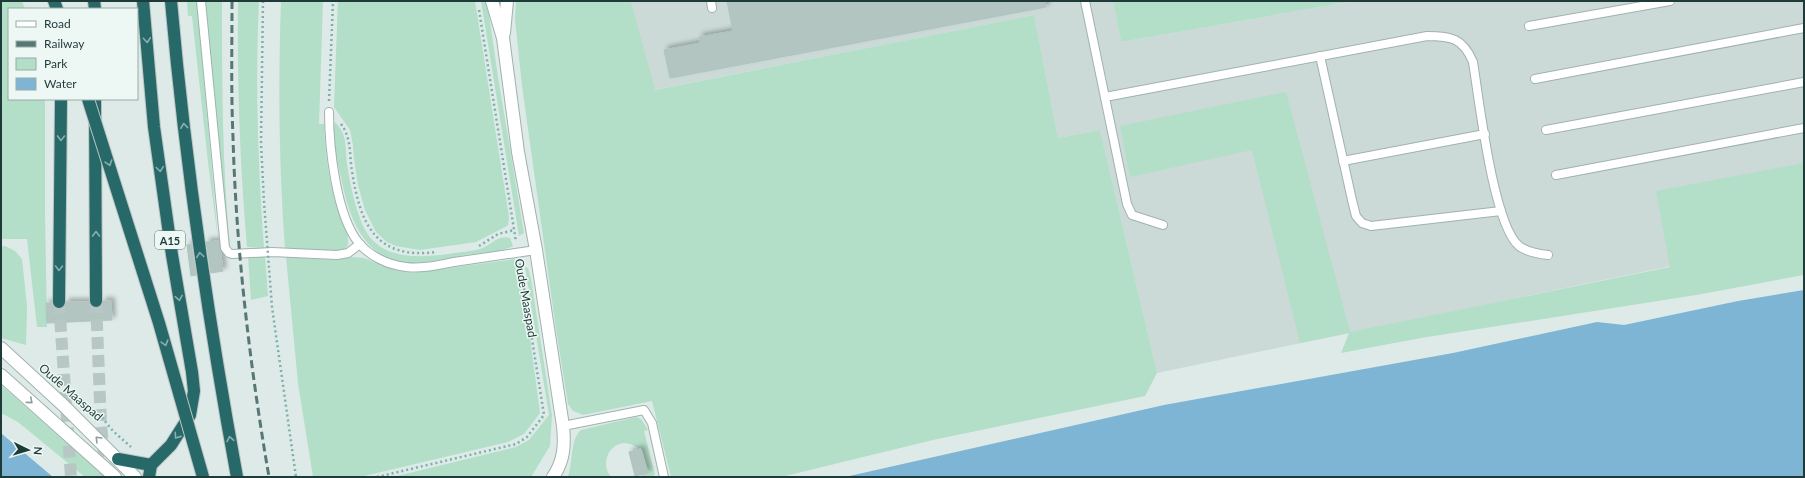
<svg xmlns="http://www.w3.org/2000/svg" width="1805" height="478" font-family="Lato,sans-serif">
	<defs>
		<filter id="shadow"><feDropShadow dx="3.5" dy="-3.5" stdDeviation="2" flood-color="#0004"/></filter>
	</defs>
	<rect width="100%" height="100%" fill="#ddeae7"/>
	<polygon fill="#cbdad6" points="631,1 1113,1 1121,42 1354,1 1804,1 1804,164 1671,266 1157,373 1100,130 1058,138 1034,15 654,90"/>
	<g fill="#b3dec8">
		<polygon points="1,1 22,1 25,9 9,9 9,99 45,99 45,213 47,327 37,327 27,239 1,239"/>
		<polygon points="187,1 197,1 218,239 208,162 192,16 188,16"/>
		<path d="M205 1H222C222 83 222 165 230 247L228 245Z"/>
		<path d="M238 1H259C255 84 258 165 264 248L247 247C240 165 237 83 238 1Z"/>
		<path d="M281 1H323L319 124H324C325 152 329 184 338 210 341 220 348 230 348 240 349 246 346 249 340 251L285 249C279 166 278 84 281 1Z"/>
		<polygon points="338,1 475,1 509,217 508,225 505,227 476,242 420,250 396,246 387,242 376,232 365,210 358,185 354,159 353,145 350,130 334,107"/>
		<polygon points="481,1 487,1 498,77 524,233 519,236"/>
		<polygon points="516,1 631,1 655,90 1034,15 1058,138 1100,130 1157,373 1145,396 933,440 781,477 671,477 652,401 583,415 573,411 568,404 556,329 522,86 515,19"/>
		<polygon points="1113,1 1354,1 1121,42"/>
		<polygon points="1286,92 1350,332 1670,267 1656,191 1804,163 1804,275 1696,295 1421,338 1341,353 1349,333 1300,343 1252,150 1130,177 1120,126"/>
		<path d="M335 122C348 135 345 148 347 164 350 183 354 203 361 221 376 261 415 258 449 254 459 252 470 252 480 249 491 246 497 234 510 238L513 246C503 252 478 253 465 255 449 258 433 262 417 263 368 266 350 222 342 182 338 165 331 138 335 122Z"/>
		<polygon points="1,246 5,246 15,251 22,259 27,306 26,345 1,338"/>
		<polygon points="265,256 268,296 251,300 248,257"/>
		<polygon points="286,257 334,260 351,257 364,258 395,270 412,273 515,259 530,338 540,413 524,434 508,442 360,477 313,477 298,383"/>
		<polygon points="525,267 528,268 531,279 552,415 550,446 531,477 393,477 516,447 529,440 549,415"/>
		<polygon points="1,385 105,477 85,477 18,422 1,413"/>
		<path d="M636 417 641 419 648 430 644 431 655 475 650 477 641 476C648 466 644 459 641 449 636 447 631 443 624 443 607 445 601 465 611 477H568C573 462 570 440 581 430Z"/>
	</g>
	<g fill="#7fb5d4">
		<polygon points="1804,290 1804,477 845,477 1164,405 1453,353 1597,322 1624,325 1738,301"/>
		<polygon points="1,434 2,434 53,477 1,477"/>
	</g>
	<g fill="#b2c5c1" stroke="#afc4c0" filter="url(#shadow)">
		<polygon points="727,1 1045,1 1046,7 670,78 664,50 700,43 699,37 733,31"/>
		<polygon points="219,241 223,271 211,273 206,242"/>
		<polygon points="191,244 196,275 191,276 187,245"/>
		<polygon points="103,301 111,301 112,320 47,323 46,303 52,303 55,308 59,309 65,306 66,302 89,302 92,307 96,308 102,305"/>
		<polygon points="641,449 648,473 635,476 629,452"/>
	</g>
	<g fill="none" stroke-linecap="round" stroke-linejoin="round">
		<g stroke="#b7c7c4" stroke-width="12" stroke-dasharray="12 6" stroke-linecap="butt">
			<polyline points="96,301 101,425 106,477"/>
			<polyline points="59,302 71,477"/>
		</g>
		<defs>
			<g id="service">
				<polyline points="201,1 225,248 229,253 232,254 272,252 337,255 348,253 360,244"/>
				<polyline points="711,1 712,8"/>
				<polyline points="1085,1 1127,204 1132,215 1163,225"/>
				<polyline points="1529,26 1670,1"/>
				<polyline points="1320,56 1352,200 1356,216 1362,223 1371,226 1501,211"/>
				<polyline points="1535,79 1804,28"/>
				<path d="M1105 97 1427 36C1451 36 1463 38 1473 62 1479 99 1493 224 1519 246 1527 252 1538 254 1548 255"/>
				<path d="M329 112C329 147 336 214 358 242 369 256 388 265 406 267 422 269 438 265 454 262 481 258 508 254 536 250"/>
				<polyline points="1546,130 1804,82"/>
				<polyline points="1343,161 1485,134"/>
				<polyline points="1556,175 1804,128"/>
				<polyline points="563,426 644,410 652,423 664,477"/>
			</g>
			<g id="minor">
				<path d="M492 1 503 38 518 152 536 250 563 426C565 445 564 461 553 477"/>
				<polyline points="504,33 507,1"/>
				<polyline points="1,348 63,405 135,477"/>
				<polyline points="1,375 115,477"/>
			</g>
			<g id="motorway">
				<polyline points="54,1 57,9"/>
				<polyline points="94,1 95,9"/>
				<polyline points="143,1 154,127 172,255 192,372 194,391 190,415 171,445 151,465 149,477"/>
				<path d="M171 1C185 161 208 319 237 477"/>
				<polyline points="95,99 96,301"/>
				<polyline points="59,302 61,99"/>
				<polyline points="118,459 151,465"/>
			</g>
		</defs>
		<use href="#service" stroke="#a0b2af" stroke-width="10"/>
		<use href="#minor" stroke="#a0b2af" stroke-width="14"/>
		<use href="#motorway" stroke="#bcc4c4" stroke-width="14"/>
		<g stroke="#7bb0ab" stroke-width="2.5" stroke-dasharray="2 3" stroke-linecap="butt">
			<polyline points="479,10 516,242"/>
			<polyline points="329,101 333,1"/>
			<path d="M341 124C352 139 349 154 352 171 360 224 376 260 436 252"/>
			<polyline points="479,246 498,234 514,230"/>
			<polyline points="71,392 99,414 113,431 131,447"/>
			<polyline points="377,477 516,444 527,437 544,415 520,263"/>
		</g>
		<use href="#service" stroke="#fff" stroke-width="8"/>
		<use href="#minor" stroke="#fff" stroke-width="12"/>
		<use href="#motorway" stroke="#276868" stroke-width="12"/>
		<path stroke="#577775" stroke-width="3" stroke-dasharray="8 4" stroke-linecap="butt" d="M232 1C232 46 231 92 233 137 236 249 250 367 269 477"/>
		<defs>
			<polyline id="motorway-bridge" points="88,99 159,323 203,477"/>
		</defs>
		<use href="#motorway-bridge" stroke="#bcc4c4" stroke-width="14" stroke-linecap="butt"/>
		<polyline stroke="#7bb0ab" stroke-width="2.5" stroke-dasharray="2 3" stroke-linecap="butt" points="263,1 261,143 264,202 272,307 296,477"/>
		<use href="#motorway-bridge" stroke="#276868" stroke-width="12"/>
	</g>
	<defs><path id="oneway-chevron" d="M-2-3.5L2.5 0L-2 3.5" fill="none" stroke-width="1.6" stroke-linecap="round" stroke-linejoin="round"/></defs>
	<g stroke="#8ab0ae">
		<use href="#oneway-chevron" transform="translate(147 40) rotate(85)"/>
		<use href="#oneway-chevron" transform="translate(184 126) rotate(-96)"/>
		<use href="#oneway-chevron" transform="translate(61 138) rotate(91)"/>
		<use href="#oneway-chevron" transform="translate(109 163) rotate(72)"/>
		<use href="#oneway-chevron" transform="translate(160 169) rotate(82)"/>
		<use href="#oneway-chevron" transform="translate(96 234) rotate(-90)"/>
		<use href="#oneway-chevron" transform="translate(200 255) rotate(-98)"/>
		<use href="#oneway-chevron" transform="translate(59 268) rotate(91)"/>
		<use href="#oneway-chevron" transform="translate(179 298) rotate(80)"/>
		<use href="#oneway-chevron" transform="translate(165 343) rotate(74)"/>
		<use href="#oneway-chevron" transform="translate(177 436) rotate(125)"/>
		<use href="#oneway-chevron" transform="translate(230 439) rotate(-101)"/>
	</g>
	<g stroke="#8e9c9c">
		<use href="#oneway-chevron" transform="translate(30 401) rotate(41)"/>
		<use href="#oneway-chevron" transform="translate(98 439) rotate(-135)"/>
	</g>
	<g text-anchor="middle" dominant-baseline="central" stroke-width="3" stroke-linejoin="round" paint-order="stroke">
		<rect fill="#edf7f4" stroke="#5c7371" stroke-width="1" x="155" y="231" width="30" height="18" rx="3"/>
		<g font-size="11" font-weight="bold" fill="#1e3a39">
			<text x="170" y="240">A15</text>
		</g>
		<g font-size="12" fill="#1e3a39" stroke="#edf7f4">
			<text transform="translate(526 298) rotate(80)">Oude Maaspad</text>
			<text transform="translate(71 392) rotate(41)">Oude Maaspad</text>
		</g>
	</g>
	<rect width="1805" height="478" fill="none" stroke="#1e3a39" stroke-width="4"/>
	<rect x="8" y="8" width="130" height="92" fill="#edf7f4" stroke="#9aaba9"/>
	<rect x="16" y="21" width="20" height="6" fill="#ffffff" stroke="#9aaba9"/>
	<text x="44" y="28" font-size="12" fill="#1e3a39">Road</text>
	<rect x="16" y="41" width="20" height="6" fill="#577775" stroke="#9aaba9"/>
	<text x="44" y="48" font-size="12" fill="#1e3a39">Railway</text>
	<rect x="16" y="58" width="20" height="12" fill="#b3dec8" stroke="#9aaba9"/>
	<text x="44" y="68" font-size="12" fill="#1e3a39">Park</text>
	<rect x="16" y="78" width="20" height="12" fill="#7fb5d4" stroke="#9aaba9"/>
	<text x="44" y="88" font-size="12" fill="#1e3a39">Water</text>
	<g transform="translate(28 450) rotate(95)" stroke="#edf7f4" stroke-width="3" paint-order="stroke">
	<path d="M0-3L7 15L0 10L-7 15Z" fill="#1e3a39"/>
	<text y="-6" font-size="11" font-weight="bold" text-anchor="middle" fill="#1e3a39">N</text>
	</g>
</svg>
